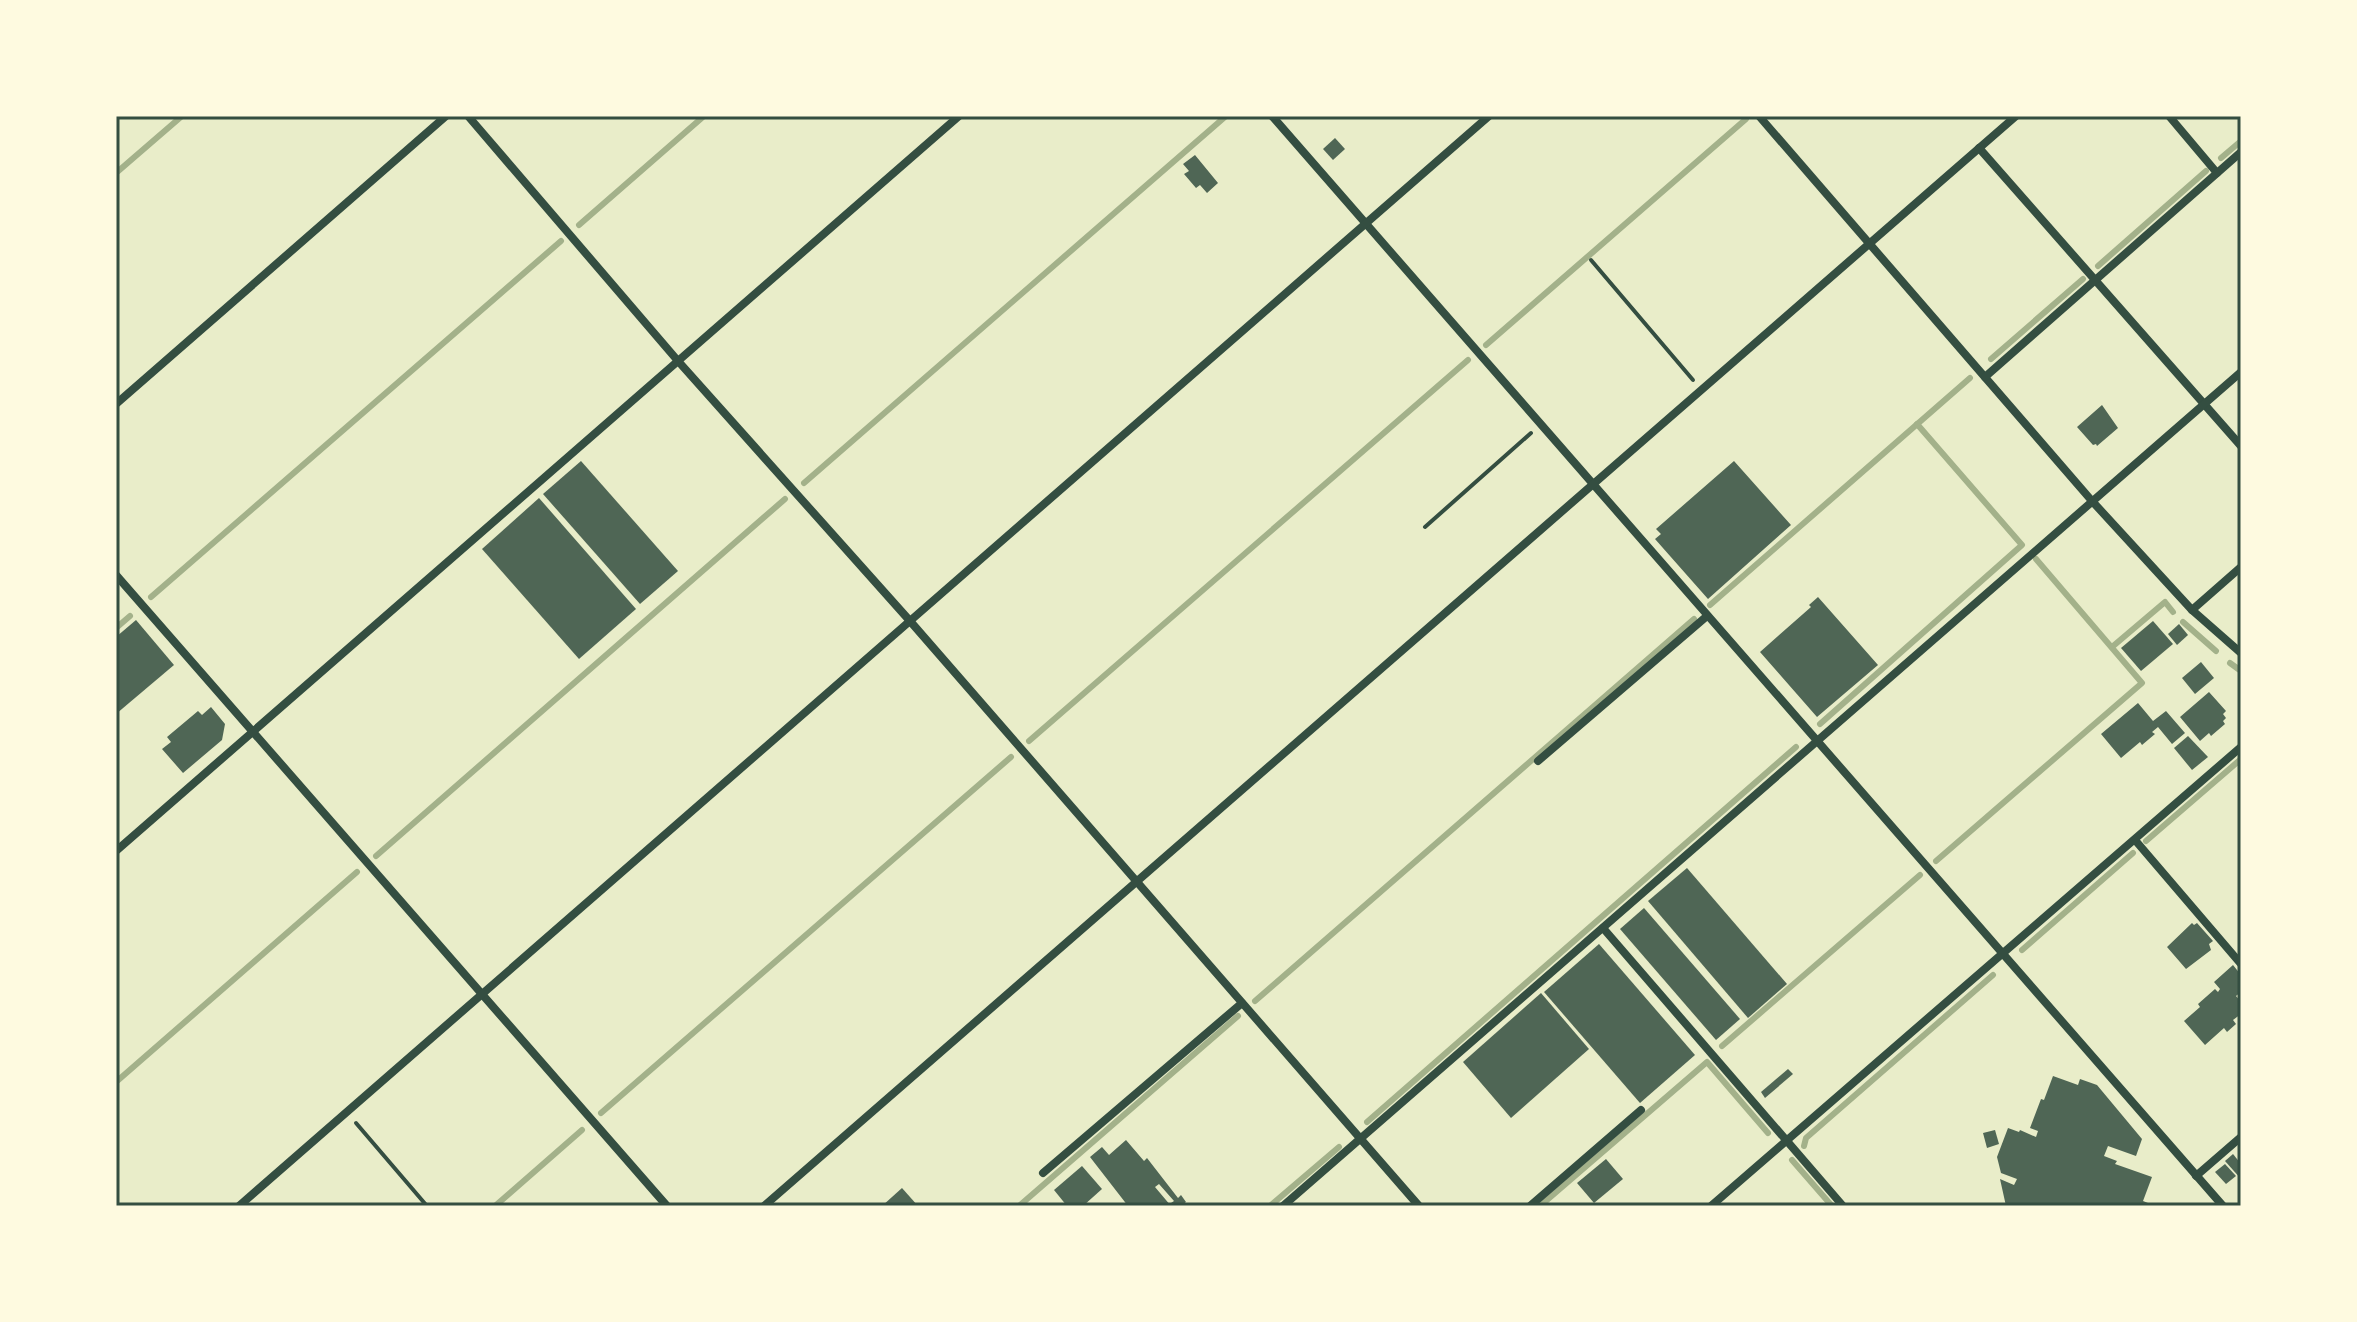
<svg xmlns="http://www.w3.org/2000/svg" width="2357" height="1322" font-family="'Libre Baskerville',serif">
	<rect width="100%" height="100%" fill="#e9edc9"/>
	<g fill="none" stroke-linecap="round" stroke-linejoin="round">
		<g stroke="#a3b18a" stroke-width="6">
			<polyline points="2221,158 2241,141"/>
			<polyline points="116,173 182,116"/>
			<polyline points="579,225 704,116"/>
			<polyline points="2098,266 2206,171"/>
			<polyline points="1486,345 1746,119"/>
			<polyline points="1991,359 2083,279"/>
			<polyline points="804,483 1226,116"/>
			<polyline points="151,597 561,241"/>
			<polyline points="1710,605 1970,378"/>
			<polyline points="2183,622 2216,651"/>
			<polyline points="116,628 130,616"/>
			<polyline points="2112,647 2165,602 2173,612"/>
			<polyline points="2230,663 2241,671"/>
			<polyline points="1820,724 2022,545 1917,424"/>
			<polyline points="1029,741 1468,360"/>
			<polyline points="2146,841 2241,759"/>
			<polyline points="376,856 785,499"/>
			<polyline points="1936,861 2142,683 2036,559"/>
			<polyline points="2022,950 2133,853"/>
			<polyline points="1255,1001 1694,619"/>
			<polyline points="1722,1046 1920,875"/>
			<polyline points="116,1082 357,872"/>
			<polyline points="601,1113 1011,757"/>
			<polyline points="1367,1122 1796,747"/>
			<polyline points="1804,1146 1806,1138 1993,975"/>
			<polyline points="1792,1160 1832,1206"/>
			<polyline points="495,1206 582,1130"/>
			<polyline points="1019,1206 1238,1016"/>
			<polyline points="1270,1206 1339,1147"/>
			<polyline points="1540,1206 1707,1062 1768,1133"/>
		</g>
	</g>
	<g fill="#4f6655">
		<polygon points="1335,138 1345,149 1333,160 1323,149"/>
		<polygon points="1195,155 1218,183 1207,193 1200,185 1196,188 1184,174 1189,171 1183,164"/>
		<polygon points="2102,405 2118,428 2097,446 2096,444 2093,445 2077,427"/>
		<polygon points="581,461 678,571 640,604 543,494"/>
		<polygon points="1734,461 1791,525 1708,599 1655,539 1661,534 1656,529"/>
		<polygon points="539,498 636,609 579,659 482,549"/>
		<polygon points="1818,597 1878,665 1817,717 1760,652 1811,607 1809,605"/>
		<polygon points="136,620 174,665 116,714 116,637"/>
		<polygon points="2153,621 2173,644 2141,671 2121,648"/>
		<polygon points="2179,624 2188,635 2177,645 2168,634"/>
		<polygon points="2201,662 2214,678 2195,694 2182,678"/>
		<polygon points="2209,692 2226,711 2223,714 2226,718 2223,721 2225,724 2211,736 2209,733 2200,741 2180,717"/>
		<polygon points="2138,703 2153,721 2166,711 2185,733 2172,744 2158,727 2152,732 2155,734 2142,745 2140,742 2121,758 2101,734"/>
		<polygon points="211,707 225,724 222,740 183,773 162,749 171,742 167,737 198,711 202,715"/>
		<polygon points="2188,736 2208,757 2192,770 2174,748"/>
		<polygon points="1687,868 1787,984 1748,1018 1648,901"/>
		<polygon points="1644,908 1740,1019 1716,1040 1620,929"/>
		<polygon points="2192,923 2194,925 2197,923 2213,941 2209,944 2211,950 2186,969 2167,947"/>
		<polygon points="1599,944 1695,1055 1640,1103 1544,992"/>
		<polygon points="2233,965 2241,975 2241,992 2236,996 2241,1002 2238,1011 2241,1014 2233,1020 2236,1024 2227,1032 2224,1028 2205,1045 2184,1021 2200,1007 2198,1004 2215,989 2218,992 2220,989 2214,982"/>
		<polygon points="1541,993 1589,1049 1511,1118 1463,1062"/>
		<polygon points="1788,1069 1793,1074 1765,1098 1761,1092"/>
		<polygon points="2053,1076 2078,1085 2080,1079 2097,1085 2142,1139 2136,1156 2108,1146 2104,1156 2117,1161 2115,1164 2152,1177 2143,1201 2148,1203 2147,1206 2006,1206 2000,1179 2014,1185 2017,1179 2001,1173 1997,1157 2008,1128 2019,1132 2020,1130 2036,1137 2038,1131 2030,1128 2041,1099 2044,1100"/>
		<polygon points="1995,1130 1999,1144 1987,1148 1983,1133"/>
		<polygon points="1126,1140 1144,1161 1147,1158 1178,1198 1181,1195 1186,1202 1181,1206 1173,1206 1171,1203 1174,1201 1159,1184 1155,1187 1171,1206 1128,1206 1090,1157 1102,1147 1109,1155"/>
		<polygon points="2233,1154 2241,1164 2241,1179 2225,1161"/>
		<polygon points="1606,1159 1623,1179 1594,1203 1577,1183"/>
		<polygon points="2225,1164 2236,1176 2226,1184 2215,1172"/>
		<polygon points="1082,1166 1102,1189 1083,1206 1067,1206 1054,1190"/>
		<polygon points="902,1188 918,1206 882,1206"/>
	</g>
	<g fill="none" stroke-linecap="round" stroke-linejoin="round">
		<g stroke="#344e41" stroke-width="4">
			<polyline points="1591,260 1693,380"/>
			<polyline points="1425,527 1531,433"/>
			<polyline points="356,1123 427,1206"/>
		</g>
		<g stroke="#344e41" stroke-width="8">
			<polyline points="468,116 678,361 910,621 1419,1206"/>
			<polyline points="1272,116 2223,1206"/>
			<polyline points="1759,116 2092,501 2192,610 2241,653"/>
			<polyline points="2169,116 2217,173"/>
			<polyline points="1979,148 2241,446"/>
			<polyline points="1985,377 2241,152"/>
			<polyline points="116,404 446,116"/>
			<polyline points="116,575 667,1206"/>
			<polyline points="2192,610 2241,567"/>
			<polyline points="1538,761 1707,616"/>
			<polyline points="2135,840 2241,964"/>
			<polyline points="116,851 959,116"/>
			<polyline points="1603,928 1843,1206"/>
			<polyline points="1043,1173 1242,1003"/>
			<polyline points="2196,1176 2241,1137"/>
			<polyline points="239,1206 1489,116"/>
			<polyline points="764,1206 2016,116"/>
			<polyline points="1283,1206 2241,372"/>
			<polyline points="1530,1206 1641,1110"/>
			<polyline points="1711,1206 2241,747"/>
		</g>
	</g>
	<rect width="2357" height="1322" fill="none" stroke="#fefae0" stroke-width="236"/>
	<rect x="118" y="118" width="2121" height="1086" fill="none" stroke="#344e41" stroke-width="3"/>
</svg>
